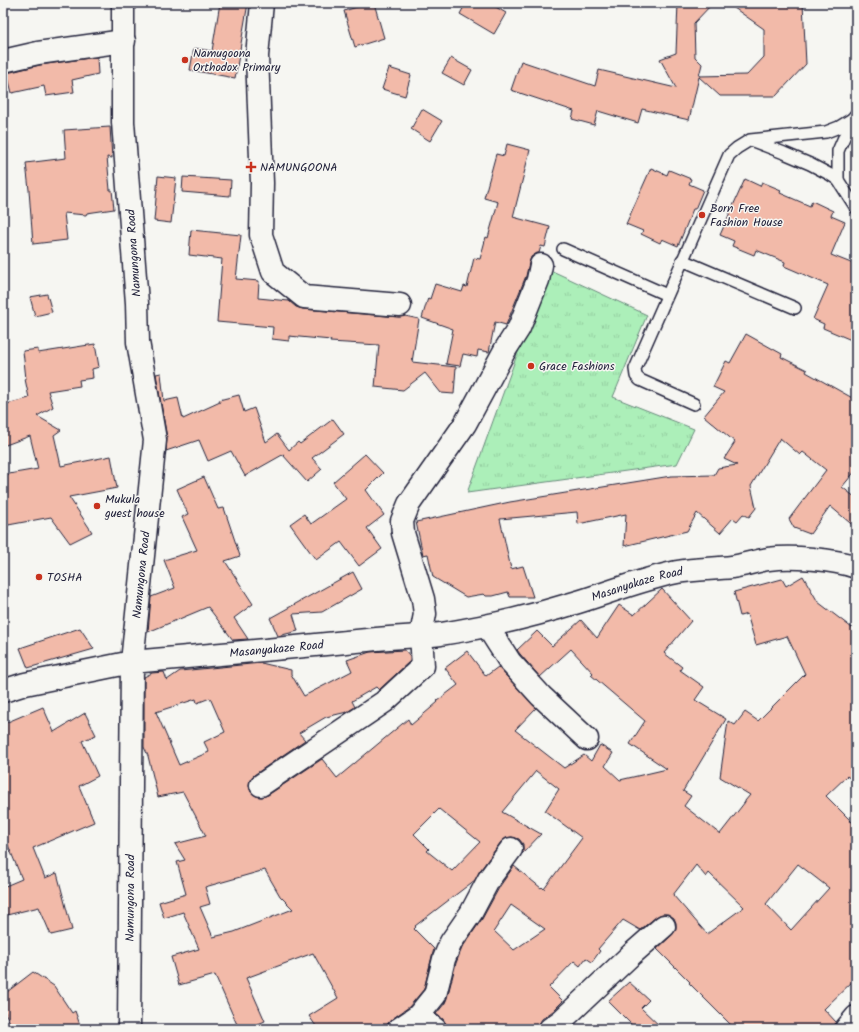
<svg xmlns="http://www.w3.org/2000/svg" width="859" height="1032" font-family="Kalam,sans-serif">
	<defs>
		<pattern id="grass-tufts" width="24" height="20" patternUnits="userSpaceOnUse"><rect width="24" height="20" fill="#acefb9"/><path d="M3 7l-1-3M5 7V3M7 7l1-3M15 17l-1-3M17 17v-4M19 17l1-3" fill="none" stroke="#94cda0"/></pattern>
	</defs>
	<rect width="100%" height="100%" fill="#f6f6f2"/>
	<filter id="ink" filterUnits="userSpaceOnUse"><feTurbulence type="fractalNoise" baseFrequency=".025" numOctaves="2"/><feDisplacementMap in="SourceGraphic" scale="8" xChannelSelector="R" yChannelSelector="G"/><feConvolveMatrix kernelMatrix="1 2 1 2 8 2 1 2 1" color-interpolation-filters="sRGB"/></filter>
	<g filter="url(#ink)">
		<polygon fill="url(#grass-tufts)" stroke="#67887a" points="548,269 647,315 613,397 694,429 677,464 467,493"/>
		<g fill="#f2baa9" stroke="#22223b" fill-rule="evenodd">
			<polygon points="220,3 248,3 235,78 190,70 194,48 212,51"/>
			<polygon points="370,3 374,3 384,38 355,47 344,11"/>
			<polygon points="466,3 489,3 506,13 494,34 460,14"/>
			<polygon points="678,3 713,3 694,23 695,57 702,64 699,76 747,75 764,57 764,29 727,3 803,3 806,64 776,96 720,96 699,77 689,120 642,109 638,123 598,111 594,125 572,119 574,111 511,90 521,61 595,86 599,70 676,88 660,59 676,53"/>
			<polygon points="97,57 98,74 72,80 74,92 46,96 44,86 12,93 7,73 40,65"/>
			<polygon points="451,58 472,70 464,85 442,73"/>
			<polygon points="389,68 411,75 405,96 382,89"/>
			<polygon points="422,109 442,121 430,141 411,129"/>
			<polygon points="110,127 112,158 107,157 110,190 112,190 114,209 87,213 86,215 64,213 67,240 33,244 29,190 26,163 66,158 64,130"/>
			<polygon points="507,144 530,150 513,217 550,227 545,247 541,246 539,253 537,253 531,257 529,263 526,276 506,325 495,322 489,352 478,350 477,357 463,354 460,366 446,364 453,329 422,318 428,298 430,299 435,284 462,292 464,286 467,287 474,258 480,259 486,237 488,238 498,202 484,198 496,154 504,156"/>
			<polygon points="651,168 667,175 669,170 691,179 689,184 703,190 695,209 693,209 678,246 662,239 660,243 641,234 643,231 626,224"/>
			<polygon points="158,176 176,178 171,223 154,221"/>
			<polygon points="183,177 231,180 230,196 182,192"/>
			<polygon points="745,179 760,186 762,182 781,190 780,193 810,206 812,201 833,211 831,216 845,222 831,255 856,265 856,342 823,328 824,324 813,319 828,285 784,266 785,262 756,250 754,255 732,246 734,241 720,235"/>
			<polygon points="191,230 241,235 236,279 259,281 258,298 289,301 296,307 303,309 399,317 405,316 419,319 412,362 456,367 454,394 441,393 425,373 403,390 375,387 379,345 330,342 331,340 289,336 289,341 272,339 273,327 217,322 222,259 189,255"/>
			<polygon points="47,294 52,312 35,316 30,297"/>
			<polygon points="746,334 782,354 781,357 807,370 806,372 856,400 856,470 842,487 856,498 856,528 830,506 810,534 794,528 789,519 826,470 803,452 800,455 780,438 751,486 756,508 749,517 743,514 737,521 733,518 720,533 697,513 687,531 624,546 626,514 578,524 577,512 500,519 511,569 523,566 533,597 510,597 508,592 493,596 486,596 484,594 466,597 433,577 428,554 423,555 416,522 510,502 671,476 714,475 718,468 737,465 724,459 735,442 704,416 724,392 713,387 726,361 730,363"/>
			<polygon points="95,344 99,367 92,369 93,378 79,380 80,386 48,391 53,407 37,416 61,430 54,435 61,466 111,456 117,488 69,497 92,532 70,543 51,517 3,526 3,475 38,469 30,436 3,446 3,405 29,398 25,379 26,379 23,351 38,349 38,353"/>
			<polygon points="161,373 164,401 178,398 183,419 220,402 219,400 239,395 244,412 254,408 266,442 277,434 289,450 298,442 300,444 333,419 344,434 312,458 322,469 307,482 283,455 284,454 245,476 231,451 208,461 199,440 166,451 167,438 156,374"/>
			<polygon points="365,454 383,473 366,490 384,515 367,528 382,549 359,566 341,542 316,560 290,524 304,514 311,524 346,499 333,482"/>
			<polygon points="204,477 218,509 224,508 240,556 225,561 253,604 234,618 248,639 233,640 208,607 148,632 151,597 175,588 164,560 197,550 182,517 188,514 177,489"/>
			<polygon points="353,572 362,589 322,612 293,614 298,631 278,636 270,618"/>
			<path d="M803 576 818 602 856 631V783L847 776 826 796 856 826V978L824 1009 836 1022 834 1026V1029H735L689 983 690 982 657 949 672 935 676 930V923L674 918 668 914H662L656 917 640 930 623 920 598 949 600 951 592 962 586 958 580 966 574 961 549 987 563 1001 553 1011 542 1019 539 1024 538 1029H447L446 1024 443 1019 436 1014 445 1003 447 998 456 963 462 948 482 919 500 886 514 866 541 888 542 887 544 889 582 838 545 811 559 789 536 771 502 812 541 834 522 854 523 850V844L519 839 512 837 506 838 501 842 479 872 475 880 415 926 416 927 414 929 434 949 432 956 424 989 409 1007 392 1019 388 1023 387 1029H318L309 1016 338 998 313 953 246 978 265 1021 247 1029H239L215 975 179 985 171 957 199 949 183 912 164 918 159 902 186 894 177 862 185 860 175 844 206 836 183 792 158 797 148 756 144 747V677L152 673 164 672 167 680 180 671 261 663 291 670V674L304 696 352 671 347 660 370 652 405 650 410 656V661L379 690 376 687 352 701 355 707 347 712 326 717 299 733 305 740 254 775 250 780 249 786 251 792 256 796 262 797 268 795 322 759 337 778 408 719 411 725 438 702 437 701 458 685 445 668 467 651 486 676 498 667 536 708 515 730 564 768 584 755 591 761 600 745 613 753 605 766 620 780 667 769 630 744 645 721 591 675 593 673 571 649 540 677 520 654 517 650 537 631 552 646 581 620 597 638 619 605 634 615 662 589 691 621 664 653 682 667 680 670 704 687 695 700 726 719 683 791 691 796 684 806 720 834 745 802V801L750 795 720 777 728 721 735 725 745 712 758 721 805 674 787 636 756 645 747 614 740 616 734 592 782 579 786 586ZM210 698 225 732 204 742 209 752 179 765 156 712 196 699 197 703ZM439 809 480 842 452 871 427 851 429 849 414 834ZM798 864 829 888 791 930 766 904ZM696 865 706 877 709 873 744 907 707 934 673 895ZM265 870 280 896 293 909 234 932 213 937 200 907 210 904 205 887ZM511 905 545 929 514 950 494 931Z"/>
			<polygon points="80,628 94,649 28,668 20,648"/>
			<polygon points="43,707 54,732 85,713 96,735 82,741 98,776 79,786 94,822 33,848 45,878 57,873 72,930 51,935 39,907 3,916 3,887 22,879 3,833 3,724"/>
			<polygon points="33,972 54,986 72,1013 75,1011 80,1025 83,1029 13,1029 3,1008 3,995"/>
			<polygon points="629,982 649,1000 641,1008 663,1029 636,1029 608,1001"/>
		</g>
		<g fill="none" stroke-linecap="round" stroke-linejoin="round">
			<defs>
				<g id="lane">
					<polyline points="753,141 784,153 810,164 829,174 838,180 856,208"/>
					<polyline points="838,180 838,151 852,119"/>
					<polyline points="563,249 667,295"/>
					<polyline points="682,260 795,308"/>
					<polyline points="694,404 640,380 636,376 635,369 729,155 737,148 750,140 826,132 839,127 852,119 856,114"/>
				</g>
				<g id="street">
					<polyline points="262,3 257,56 262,183 261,235 273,272 304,297 400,305"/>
					<polyline points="3,61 38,53 124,41"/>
					<polyline points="487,626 510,662 541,696 587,739"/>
					<polyline points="261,785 384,702 423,666 421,635 425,614 423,599 403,533 402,521 409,504 465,424 505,350 519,328 538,280 541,265"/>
					<polyline points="418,1016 435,1029"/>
					<path id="s1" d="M129 1029 132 662C210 655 289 648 367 640 392 637 417 637 441 634 487 627 533 616 578 602 610 592 643 579 677 572 695 569 714 569 732 567 744 565 756 561 768 559 791 556 834 559 856 567"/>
					<polyline points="399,1029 418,1016 435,995 444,959 451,942 471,913 489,879 511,849"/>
					<polyline points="550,1029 561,1021 632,954 664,926"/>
					<polyline points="846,1029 856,1017"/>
				</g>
				<g id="secondary">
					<path id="s2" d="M3 691 25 684 132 662 155 440 138 342 137 303 123 122V3"/>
				</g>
			</defs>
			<use href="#lane" stroke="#22223b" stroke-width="14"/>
			<use href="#street" stroke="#22223b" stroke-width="25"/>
			<use href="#secondary" stroke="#22223b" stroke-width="25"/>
			<use href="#lane" stroke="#f6f6f2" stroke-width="11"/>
			<use href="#street" stroke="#f6f6f2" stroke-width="22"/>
			<use href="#secondary" stroke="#f6f6f2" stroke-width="22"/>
		</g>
	</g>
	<g fill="#c8321e" stroke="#f6f6f2" stroke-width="1.5">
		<circle cx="185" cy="60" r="4"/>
		<path d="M249 161h4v4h4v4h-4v4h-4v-4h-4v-4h4z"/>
		<circle cx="702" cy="215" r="4"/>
		<circle cx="531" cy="366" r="4"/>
		<circle cx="97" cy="506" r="4"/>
		<circle cx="39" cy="577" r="4"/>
	</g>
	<g text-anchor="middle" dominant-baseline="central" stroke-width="3" stroke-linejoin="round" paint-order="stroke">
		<g font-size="12" fill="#22223b" stroke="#f6f6f2" text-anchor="start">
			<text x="193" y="53">Namugoona<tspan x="193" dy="14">Orthodox Primary</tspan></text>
			<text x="260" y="167">NAMUNGOONA</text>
			<text x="710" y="208">Born Free<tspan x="710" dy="14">Fashion House</tspan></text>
			<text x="539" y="366">Grace Fashions</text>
			<text x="105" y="499">Mukula<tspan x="105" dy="14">guest house</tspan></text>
			<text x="47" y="577">TOSHA</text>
		</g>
		<g font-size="12" fill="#22223b" stroke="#f6f6f2">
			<text transform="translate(134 253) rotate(-94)">Namungona Road</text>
			<text stroke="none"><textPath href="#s2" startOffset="220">Namungona Road</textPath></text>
			<text stroke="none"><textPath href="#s1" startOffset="880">Masanyakaze Road</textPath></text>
			<text stroke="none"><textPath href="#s1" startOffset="512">Masanyakaze Road</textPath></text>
			<text stroke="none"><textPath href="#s1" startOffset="131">Namungona Road</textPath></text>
		</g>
	</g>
	<rect width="859" height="1032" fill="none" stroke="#f6f6f2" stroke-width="16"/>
	<rect x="8" y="8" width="843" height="1016" fill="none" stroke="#22223b" stroke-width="1.5" filter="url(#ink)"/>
</svg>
